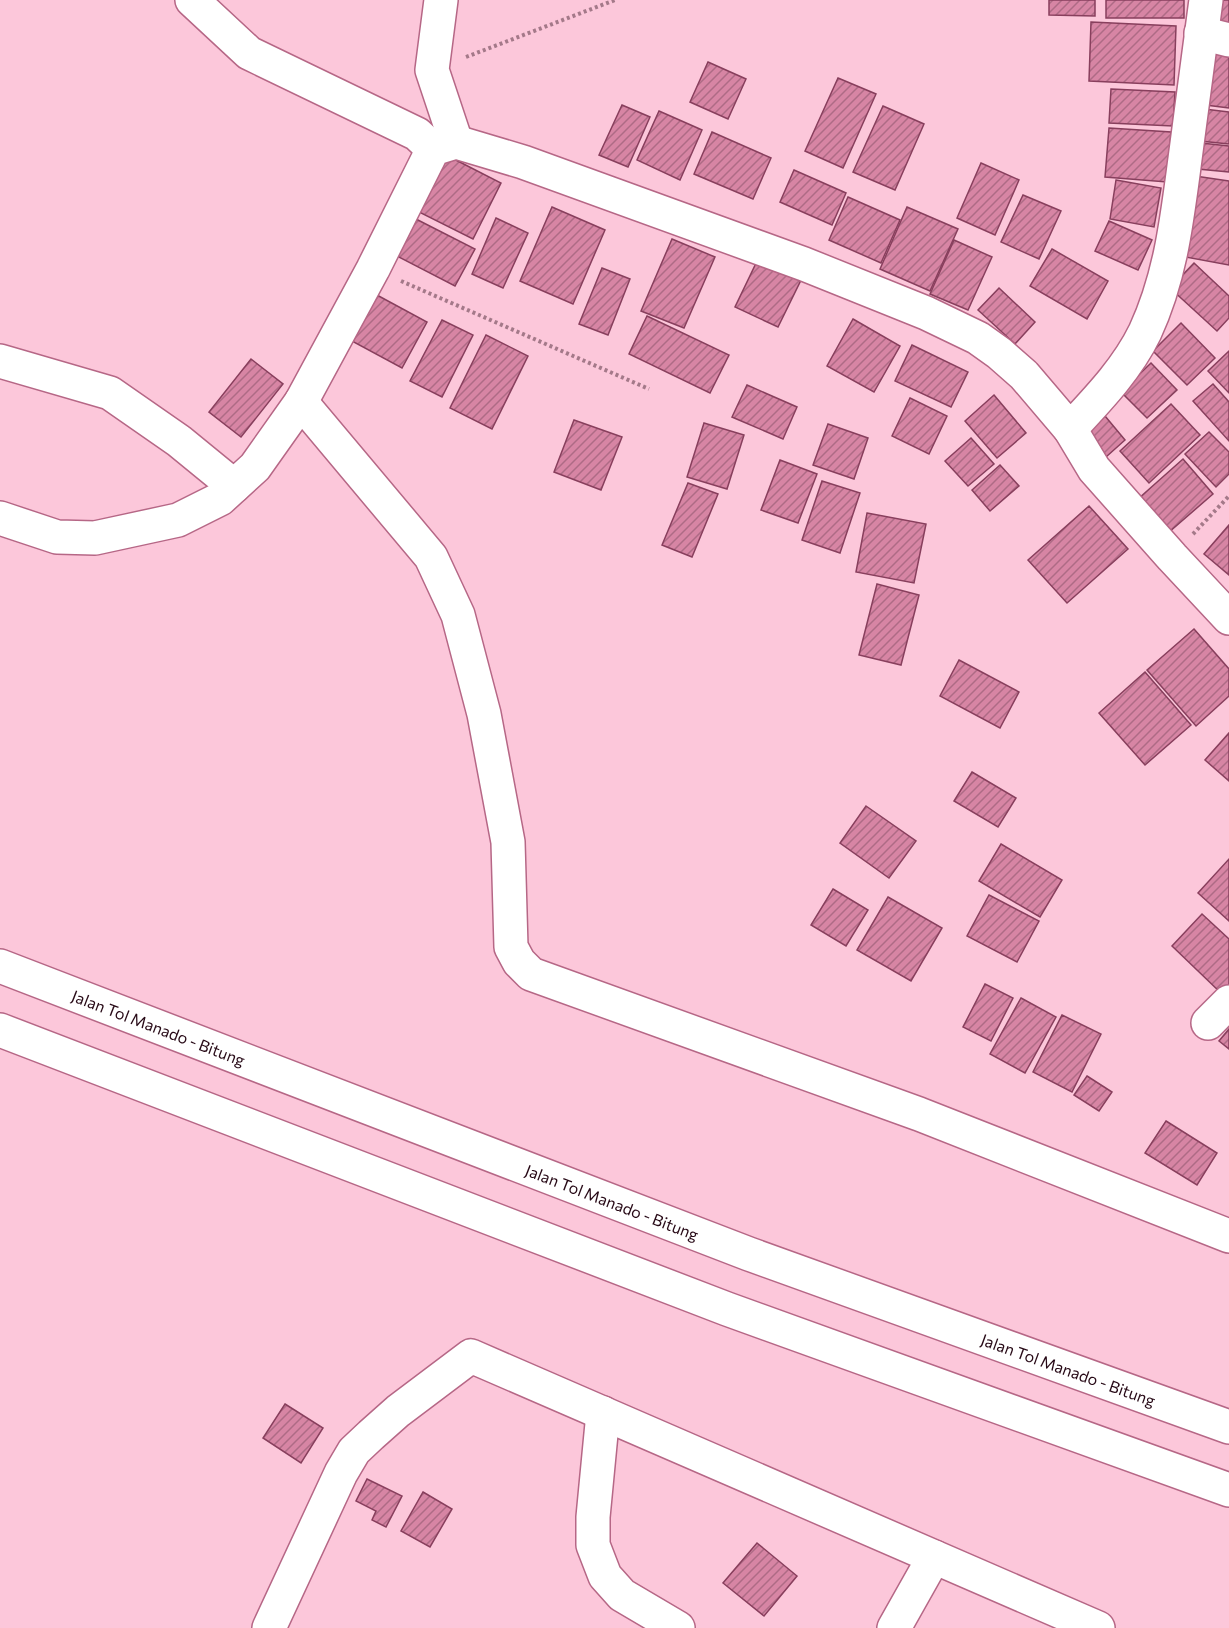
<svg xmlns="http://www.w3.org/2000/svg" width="1229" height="1628" font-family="Commissioner,sans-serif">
	<defs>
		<pattern id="building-hatch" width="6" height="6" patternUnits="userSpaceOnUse" patternTransform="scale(1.5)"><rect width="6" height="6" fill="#d785a4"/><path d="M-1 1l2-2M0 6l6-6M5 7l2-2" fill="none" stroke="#ae6b85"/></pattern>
	</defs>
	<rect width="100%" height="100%" fill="#fcc7da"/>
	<g fill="url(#building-hatch)" stroke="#883f5d" stroke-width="1.5">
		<polygon points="1049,0 1095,0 1095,16 1049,15"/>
		<rect x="1106" y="0" width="78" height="18"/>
		<polygon points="1214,0 1229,0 1229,31 1208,27"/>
		<polygon points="1091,22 1176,26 1174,85 1089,81"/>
		<polygon points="1206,47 1229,50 1229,108 1198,104"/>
		<polygon points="708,62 746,79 728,119 690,102"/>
		<polygon points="838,78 876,94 843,168 805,151"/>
		<polygon points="1111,89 1175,92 1173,126 1109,123"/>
		<polygon points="622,105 650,117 628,167 599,155"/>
		<polygon points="883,106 924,124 895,190 853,172"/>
		<polygon points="1204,109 1229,112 1229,144 1200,141"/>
		<polygon points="659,111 702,130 680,180 637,160"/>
		<polygon points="1109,128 1171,132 1167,182 1105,177"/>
		<polygon points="712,132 771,158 753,199 694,174"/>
		<polygon points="1201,143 1229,146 1229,172 1198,169"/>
		<polygon points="448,156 501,183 473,239 419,212"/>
		<polygon points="981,163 1019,180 995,235 957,218"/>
		<polygon points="794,170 846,193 832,225 780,202"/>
		<polygon points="1195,176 1229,181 1229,265 1180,256"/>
		<polygon points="1116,180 1161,188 1154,227 1110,219"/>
		<polygon points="1023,195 1061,211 1039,259 1001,242"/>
		<polygon points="848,197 900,220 881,263 829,240"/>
		<polygon points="552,207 605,230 573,304 520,281"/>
		<polygon points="907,207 958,229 930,291 880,269"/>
		<polygon points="412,217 475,249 455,286 393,254"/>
		<polygon points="496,218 528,233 503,288 472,274"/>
		<polygon points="1109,221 1152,240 1138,270 1095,251"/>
		<polygon points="672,239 715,257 684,328 641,311"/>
		<polygon points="954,240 992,257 968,310 930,294"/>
		<polygon points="1052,249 1108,281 1087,319 1030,286"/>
		<polygon points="759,257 802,278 778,327 735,307"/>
		<polygon points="1194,263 1229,296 1229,318 1217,331 1170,288"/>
		<polygon points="602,268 630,279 608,335 579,324"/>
		<polygon points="999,288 1035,322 1015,344 978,310"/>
		<polygon points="375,294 427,322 402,368 350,340"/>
		<polygon points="647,316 729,355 710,393 629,354"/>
		<polygon points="853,319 900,346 874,392 827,366"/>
		<polygon points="442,320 473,335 442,397 410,381"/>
		<polygon points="1181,323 1215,358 1187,385 1153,351"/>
		<polygon points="486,335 528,356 492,429 450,408"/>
		<polygon points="912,345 968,372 951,407 895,381"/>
		<polygon points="1229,351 1229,393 1208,371"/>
		<polygon points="251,359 283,384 241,437 209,412"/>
		<polygon points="1151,363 1177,390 1147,418 1121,392"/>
		<polygon points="1213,384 1229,402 1229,441 1193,401"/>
		<polygon points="747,385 797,407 783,439 732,417"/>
		<polygon points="994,395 1026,433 997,458 965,421"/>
		<polygon points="910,398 947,416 929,454 892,436"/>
		<polygon points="1171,404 1200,435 1149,483 1120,451"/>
		<polygon points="1105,416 1125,440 1106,457 1086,433"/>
		<polygon points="574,420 622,437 601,490 554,472"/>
		<polygon points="704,423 744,435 727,489 687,477"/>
		<polygon points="828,424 868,438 854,479 813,465"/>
		<polygon points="1209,432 1229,452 1229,474 1216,487 1185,454"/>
		<polygon points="971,438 994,464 968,486 945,461"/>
		<polygon points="1183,459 1213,494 1168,533 1138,499"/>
		<polygon points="780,460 817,474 798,523 761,510"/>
		<polygon points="1000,465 1019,486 990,511 972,490"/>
		<polygon points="822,481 860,493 840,553 802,540"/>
		<polygon points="688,483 718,494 692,557 662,545"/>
		<polygon points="1089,506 1128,549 1067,603 1028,560"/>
		<polygon points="867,513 926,524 914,583 856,572"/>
		<polygon points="1229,525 1229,575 1204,554"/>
		<polygon points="877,584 919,595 901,665 859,655"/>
		<polygon points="1194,629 1229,669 1229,696 1196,726 1147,670"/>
		<polygon points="959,660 1019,692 1000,728 940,696"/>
		<polygon points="1145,672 1191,725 1145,765 1099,713"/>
		<polygon points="1229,733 1229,781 1205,760"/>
		<polygon points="972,772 1016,798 998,827 954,801"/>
		<polygon points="866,806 916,841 889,878 840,843"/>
		<polygon points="1001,844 1062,880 1040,917 979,881"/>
		<polygon points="1229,859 1229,921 1198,893"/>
		<polygon points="833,889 868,910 846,946 811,925"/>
		<polygon points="989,895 1039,921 1017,962 967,936"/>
		<polygon points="888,897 942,928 911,981 857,950"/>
		<polygon points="1202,914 1229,939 1229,989 1223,995 1172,946"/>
		<polygon points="985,984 1013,998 991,1041 963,1027"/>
		<polygon points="1021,998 1056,1017 1025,1073 990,1054"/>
		<polygon points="1062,1015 1101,1034 1072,1092 1033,1072"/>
		<polygon points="1229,1029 1229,1049 1219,1041"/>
		<polygon points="1087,1076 1112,1092 1099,1111 1074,1095"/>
		<polygon points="1166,1121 1217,1153 1197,1185 1145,1153"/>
		<polygon points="285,1404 323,1428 301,1463 263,1438"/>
		<polygon points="367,1479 402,1496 386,1527 372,1520 376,1511 356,1501"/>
		<polygon points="423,1492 452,1509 430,1547 401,1531"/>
		<polygon points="757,1543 797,1576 764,1616 723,1583"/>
	</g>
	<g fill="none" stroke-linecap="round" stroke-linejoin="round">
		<defs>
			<g id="minor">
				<polyline points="192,0 249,53 417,134 433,149"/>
				<polyline points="441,0 432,70 456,142"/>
				<polyline points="1201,33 1229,40"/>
				<polyline points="0,361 110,393 179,441 234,486"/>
				<polyline points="301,402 431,557 458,615 484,714 508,842 511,947 519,962 531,974 919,1114 1229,1236"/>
				<polyline points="1070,429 1094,469 1172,557 1229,618"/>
				<path d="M0 518 57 537 95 538 178 520 220 499 255 467 301 402 373 269 433 149 456 142 523 162 804 264 926 313 978 338 999 353 1024 375 1070 429C1098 399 1127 369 1145 332 1171 276 1177 219 1185 159 1192 106 1199 53 1206 0"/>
				<polyline points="1208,1023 1229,1002"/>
				<polyline points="603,1413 593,1517 593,1545 605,1576 622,1595 678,1628"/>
				<polyline points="269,1628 341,1473 354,1451 371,1435 398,1411 471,1356 1098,1628"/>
				<polyline points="894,1628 934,1557"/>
			</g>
			<g id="highway">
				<path id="s1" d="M0 966 749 1254 1229 1427"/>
				<polyline points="0,1030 727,1309 1229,1490"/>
			</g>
		</defs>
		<use href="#minor" stroke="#b66786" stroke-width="36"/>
		<use href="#highway" stroke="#b66786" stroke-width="36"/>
		<g stroke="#a47989" stroke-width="4" stroke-dasharray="3 3" stroke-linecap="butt">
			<polyline points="466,57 615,0"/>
			<polyline points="401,281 649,389"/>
			<polyline points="1193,534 1229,496"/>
		</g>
		<use href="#minor" stroke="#fff" stroke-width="33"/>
		<use href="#highway" stroke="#fff" stroke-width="33"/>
	</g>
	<g text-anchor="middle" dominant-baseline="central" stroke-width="4.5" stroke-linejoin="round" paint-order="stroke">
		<g font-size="16" fill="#270916" stroke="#fedae6">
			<text stroke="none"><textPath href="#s1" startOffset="170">Jalan Tol Manado - Bitung</textPath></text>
			<text stroke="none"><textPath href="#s1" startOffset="656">Jalan Tol Manado - Bitung</textPath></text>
			<text stroke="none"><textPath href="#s1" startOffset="1142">Jalan Tol Manado - Bitung</textPath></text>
		</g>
	</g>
</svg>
